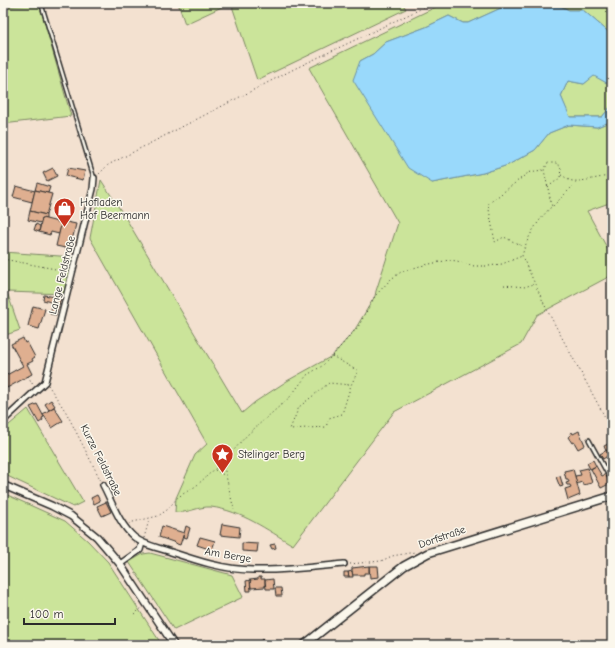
<svg xmlns="http://www.w3.org/2000/svg" width="615" height="648" font-family="'Comic Neue',sans-serif">
	<rect width="100%" height="100%" fill="#f3e1d0"/>
	<filter id="ink" filterUnits="userSpaceOnUse"><feTurbulence type="fractalNoise" baseFrequency=".025" numOctaves="2"/><feDisplacementMap in="SourceGraphic" scale="8" xChannelSelector="R" yChannelSelector="G"/><feConvolveMatrix kernelMatrix="1 2 1 2 8 2 1 2 1" color-interpolation-filters="sRGB"/></filter>
	<g filter="url(#ink)">
		<g fill="#cbe49a" stroke="#7b8862">
			<polygon points="39,3 71,116 3,124 3,7"/>
			<polygon points="178,3 225,3 226,5 185,24"/>
			<polygon points="231,3 402,3 406,9 257,80"/>
			<path d="M444 3H512L468 23H463L449 16 426 27 386 42 373 54 360 61 432 183 483 173 508 165 535 150 549 133 569 125 597 127 612 121V202L587 211 612 257V275L537 315 521 344 394 412 293 545C267 530 242 511 211 507 199 506 187 514 175 512L176 498 195 455 207 444 90 238 101 180 125 217 242 413 255 402 287 381 332 356 354 331 375 296 376 291 398 223 309 68Z"/>
			<polygon points="554,3 612,3 612,35 583,10 569,10"/>
			<polygon points="594,75 612,86 612,105 602,117 569,117 561,96 568,81 584,84"/>
			<polygon points="3,252 74,257 65,294 7,292 20,330 3,336"/>
			<polygon points="28,409 83,502 73,507 3,474 3,430"/>
			<polygon points="3,493 65,521 88,541 108,562 162,645 3,645"/>
			<polygon points="150,553 232,575 243,597 174,630 129,562 143,554"/>
		</g>
		<polygon fill="#99d9fb" stroke="#6d93a8" points="512,3 554,3 569,10 583,10 612,35 612,86 594,76 584,84 568,81 561,96 570,117 602,117 612,105 612,121 597,127 569,125 549,133 535,150 508,165 483,173 432,183 408,168 353,80 360,61 373,54 386,42 426,27 449,16 463,23 468,23"/>
		<g fill="#dfaf90" stroke="#2b2b2b">
			<polygon points="53,168 57,176 47,181 43,173"/>
			<polygon points="68,168 85,171 83,180 66,176"/>
			<polygon points="37,183 50,187 48,193 35,190"/>
			<polygon points="16,186 35,191 32,202 13,197"/>
			<polygon points="35,190 52,194 46,215 30,211"/>
			<polygon points="30,211 46,215 46,219 42,218 41,223 28,220"/>
			<polygon points="42,218 62,223 59,234 51,232 50,235 39,232"/>
			<polygon points="62,221 76,224 70,249 56,246"/>
			<polygon points="36,224 40,226 39,232 34,230"/>
			<polygon points="44,295 61,298 56,315 50,314 52,306 51,302 43,300"/>
			<polygon points="33,306 45,309 39,329 28,326"/>
			<polygon points="23,338 25,343 27,342 35,357 32,359 33,361 27,364 32,374 7,388 3,381 3,377 23,366 11,344"/>
			<polygon points="51,400 55,406 49,410 45,404"/>
			<polygon points="37,404 44,417 42,418 43,420 39,423 30,407"/>
			<polygon points="54,407 63,421 52,428 43,414"/>
			<polygon points="579,431 585,445 578,449 574,442 572,443 568,437 571,435 570,433 572,432 573,434"/>
			<polygon points="612,442 612,448 606,451 604,446"/>
			<polygon points="607,450 609,455 603,459 600,454"/>
			<polygon points="593,460 596,466 590,469 587,463"/>
			<polygon points="610,460 612,463 612,472 610,471 606,463"/>
			<polygon points="596,466 602,476 606,474 611,483 601,488 591,469"/>
			<polygon points="588,468 592,483 583,485 582,482 576,484 575,476 581,475 579,470"/>
			<polygon points="573,469 580,495 568,500 565,489 571,487 570,485 567,485 566,483 569,482 568,479 566,479 564,471"/>
			<polygon points="560,476 563,486 560,487 556,477"/>
			<polygon points="97,495 100,501 94,504 91,498"/>
			<polygon points="106,502 111,512 102,516 97,506"/>
			<polygon points="222,524 240,527 239,537 220,535"/>
			<polygon points="162,526 184,533 180,545 177,544 176,543 159,537"/>
			<polygon points="186,526 190,528 187,538 183,537"/>
			<polygon points="200,537 215,541 212,550 197,545"/>
			<polygon points="242,543 258,544 257,552 242,551"/>
			<polygon points="275,544 276,548 272,549 270,545"/>
			<polygon points="369,566 378,566 379,577 370,578"/>
			<polygon points="369,566 369,573 364,573 364,575 352,575 352,568"/>
			<polygon points="352,571 353,577 349,577 348,572"/>
			<polygon points="344,572 348,572 349,577 344,577"/>
			<polygon points="258,577 261,577 261,579 265,579 265,587 251,588 250,580 258,579"/>
			<polygon points="273,579 274,589 266,589 265,580"/>
			<polygon points="250,580 251,591 247,591 246,581"/>
			<polygon points="275,588 281,588 282,596 276,596"/>
			<polygon points="262,639 266,643 264,645 256,645"/>
		</g>
		<g fill="none" stroke-linecap="round" stroke-linejoin="round">
			<defs>
				<g id="service">
					<polyline points="41,3 94,178"/>
					<polyline points="589,440 612,482"/>
				</g>
				<g id="minor">
					<polyline points="3,421 45,382 93,189 94,178"/>
					<path d="M103 485C112 502 119 524 134 537 143 545 156 547 168 551 195 560 224 570 253 570 283 571 314 567 344 564"/>
					<polyline points="120,564 140,550 142,543"/>
				</g>
				<polyline id="tertiary" points="3,485 52,506 71,516 97,537 120,564 174,645"/>
				<polyline id="secondary" points="304,645 404,566 428,553 612,496"/>
			</defs>
			<use href="#service" stroke="#2b2b2b" stroke-width="5.5"/>
			<use href="#minor" stroke="#2b2b2b" stroke-width="8"/>
			<use href="#tertiary" stroke="#2b2b2b" stroke-width="9"/>
			<use href="#secondary" stroke="#2b2b2b" stroke-width="10"/>
			<g stroke="#2b2b2b" stroke-width="1" stroke-dasharray="1 3" stroke-linecap="butt">
				<polyline points="99,174 108,165 296,68 433,3"/>
				<path d="M561 175C564 176 567 179 569 180 578 184 601 176 612 176"/>
				<path d="M548 187 560 178 561 167 556 163H548L544 170 552 207 550 208C537 222 527 237 522 256L547 310 612 430"/>
				<polyline points="553,206 577,182"/>
				<polyline points="524,247 504,237 495,242 488,204 528,173 535,171 544,170"/>
				<polyline points="3,259 66,271"/>
				<polyline points="504,285 524,287 534,284"/>
				<polyline points="332,356 358,371 351,385 342,414 329,418 326,427 290,429 299,407 329,383 351,385"/>
				<polyline points="28,376 33,385"/>
				<polyline points="48,385 66,412 101,481"/>
				<polyline points="223,463 234,510"/>
				<polyline points="215,470 224,475"/>
				<polyline points="129,523 158,516 167,510 178,497 196,486 227,458 247,435 290,397 307,375 322,366 332,356 358,327 375,296 391,279 401,272 420,266 449,260 457,261 474,266 489,266 502,264 522,256"/>
				<polyline points="144,538 149,520"/>
				<polyline points="350,564 381,561 392,556 415,552"/>
				<polyline points="134,614 142,608"/>
			</g>
			<use href="#service" stroke="#fbf7ec" stroke-width="2.5"/>
			<use href="#minor" stroke="#fbf7ec" stroke-width="5"/>
			<use href="#tertiary" stroke="#fbf7ec" stroke-width="6"/>
			<use href="#secondary" stroke="#fbf7ec" stroke-width="7"/>
		</g>
	</g>
	<defs>
		<symbol id="shop-pin" viewBox="-11 -11 22 30"><path d="M0 17L-7.5 6A9.5 9.5 0 1 1 7.5 6Z" fill="#c8321e" stroke="#fbf7ec"/><path d="M-5-2.5h2.3a2.7 3.5 0 0 1 5.4 0H5L5.5 6h-11ZM-1.5-2.5h3a1.5 2.3 0 0 0-3 0Z" fill="#fff"/></symbol>
		<symbol id="sight-pin" viewBox="-11 -11 22 30"><path d="M0 17L-7.5 6A9.5 9.5 0 1 1 7.5 6Z" fill="#c8321e" stroke="#fbf7ec"/><path d="M0-6L1.8-2.2L6-1.7L2.9 1.2L3.7 5.4L0 3.3L-3.7 5.4L-2.9 1.2L-6-1.7L-1.8-2.2Z" fill="#fff"/></symbol>
	</defs>
	<g fill-rule="evenodd">
		<use href="#shop-pin" x="52" y="196" width="25" height="34"/>
		<use href="#sight-pin" x="210" y="442" width="25" height="34"/>
	</g>
	<g text-anchor="middle" dominant-baseline="central" stroke-width="3" stroke-linejoin="round" paint-order="stroke">
		<g font-size="11" fill="#2b2b2b" stroke="#fbf7ec" text-anchor="start">
			<text x="80" y="202">Hofladen<tspan x="80" dy="13">Hof Beermann</tspan></text>
			<text x="238" y="454">Stelinger Berg</text>
		</g>
		<g font-size="11" fill="#2b2b2b" stroke="#fbf7ec">
			<text transform="translate(62 275) rotate(-76)">Lange Feldstraße</text>
			<text transform="translate(101 460) rotate(63)">Kurze Feldstraße</text>
			<text transform="translate(442 537) rotate(-19)">Dorfstraße</text>
			<text transform="translate(228 555) rotate(10)">Am Berge</text>
		</g>
	</g>
	<rect width="615" height="648" fill="none" stroke="#fbf7ec" stroke-width="16"/>
	<rect x="8" y="8" width="599" height="632" fill="none" stroke="#2b2b2b" stroke-width="1.5" filter="url(#ink)"/>
	<path d="M24 618v6h91v-6" fill="none" stroke="#2b2b2b" stroke-width="2"/>
	<text x="30" y="618" font-size="12" fill="#2b2b2b" stroke="#fbf7ec" stroke-width="3" paint-order="stroke">100 m</text>
</svg>
